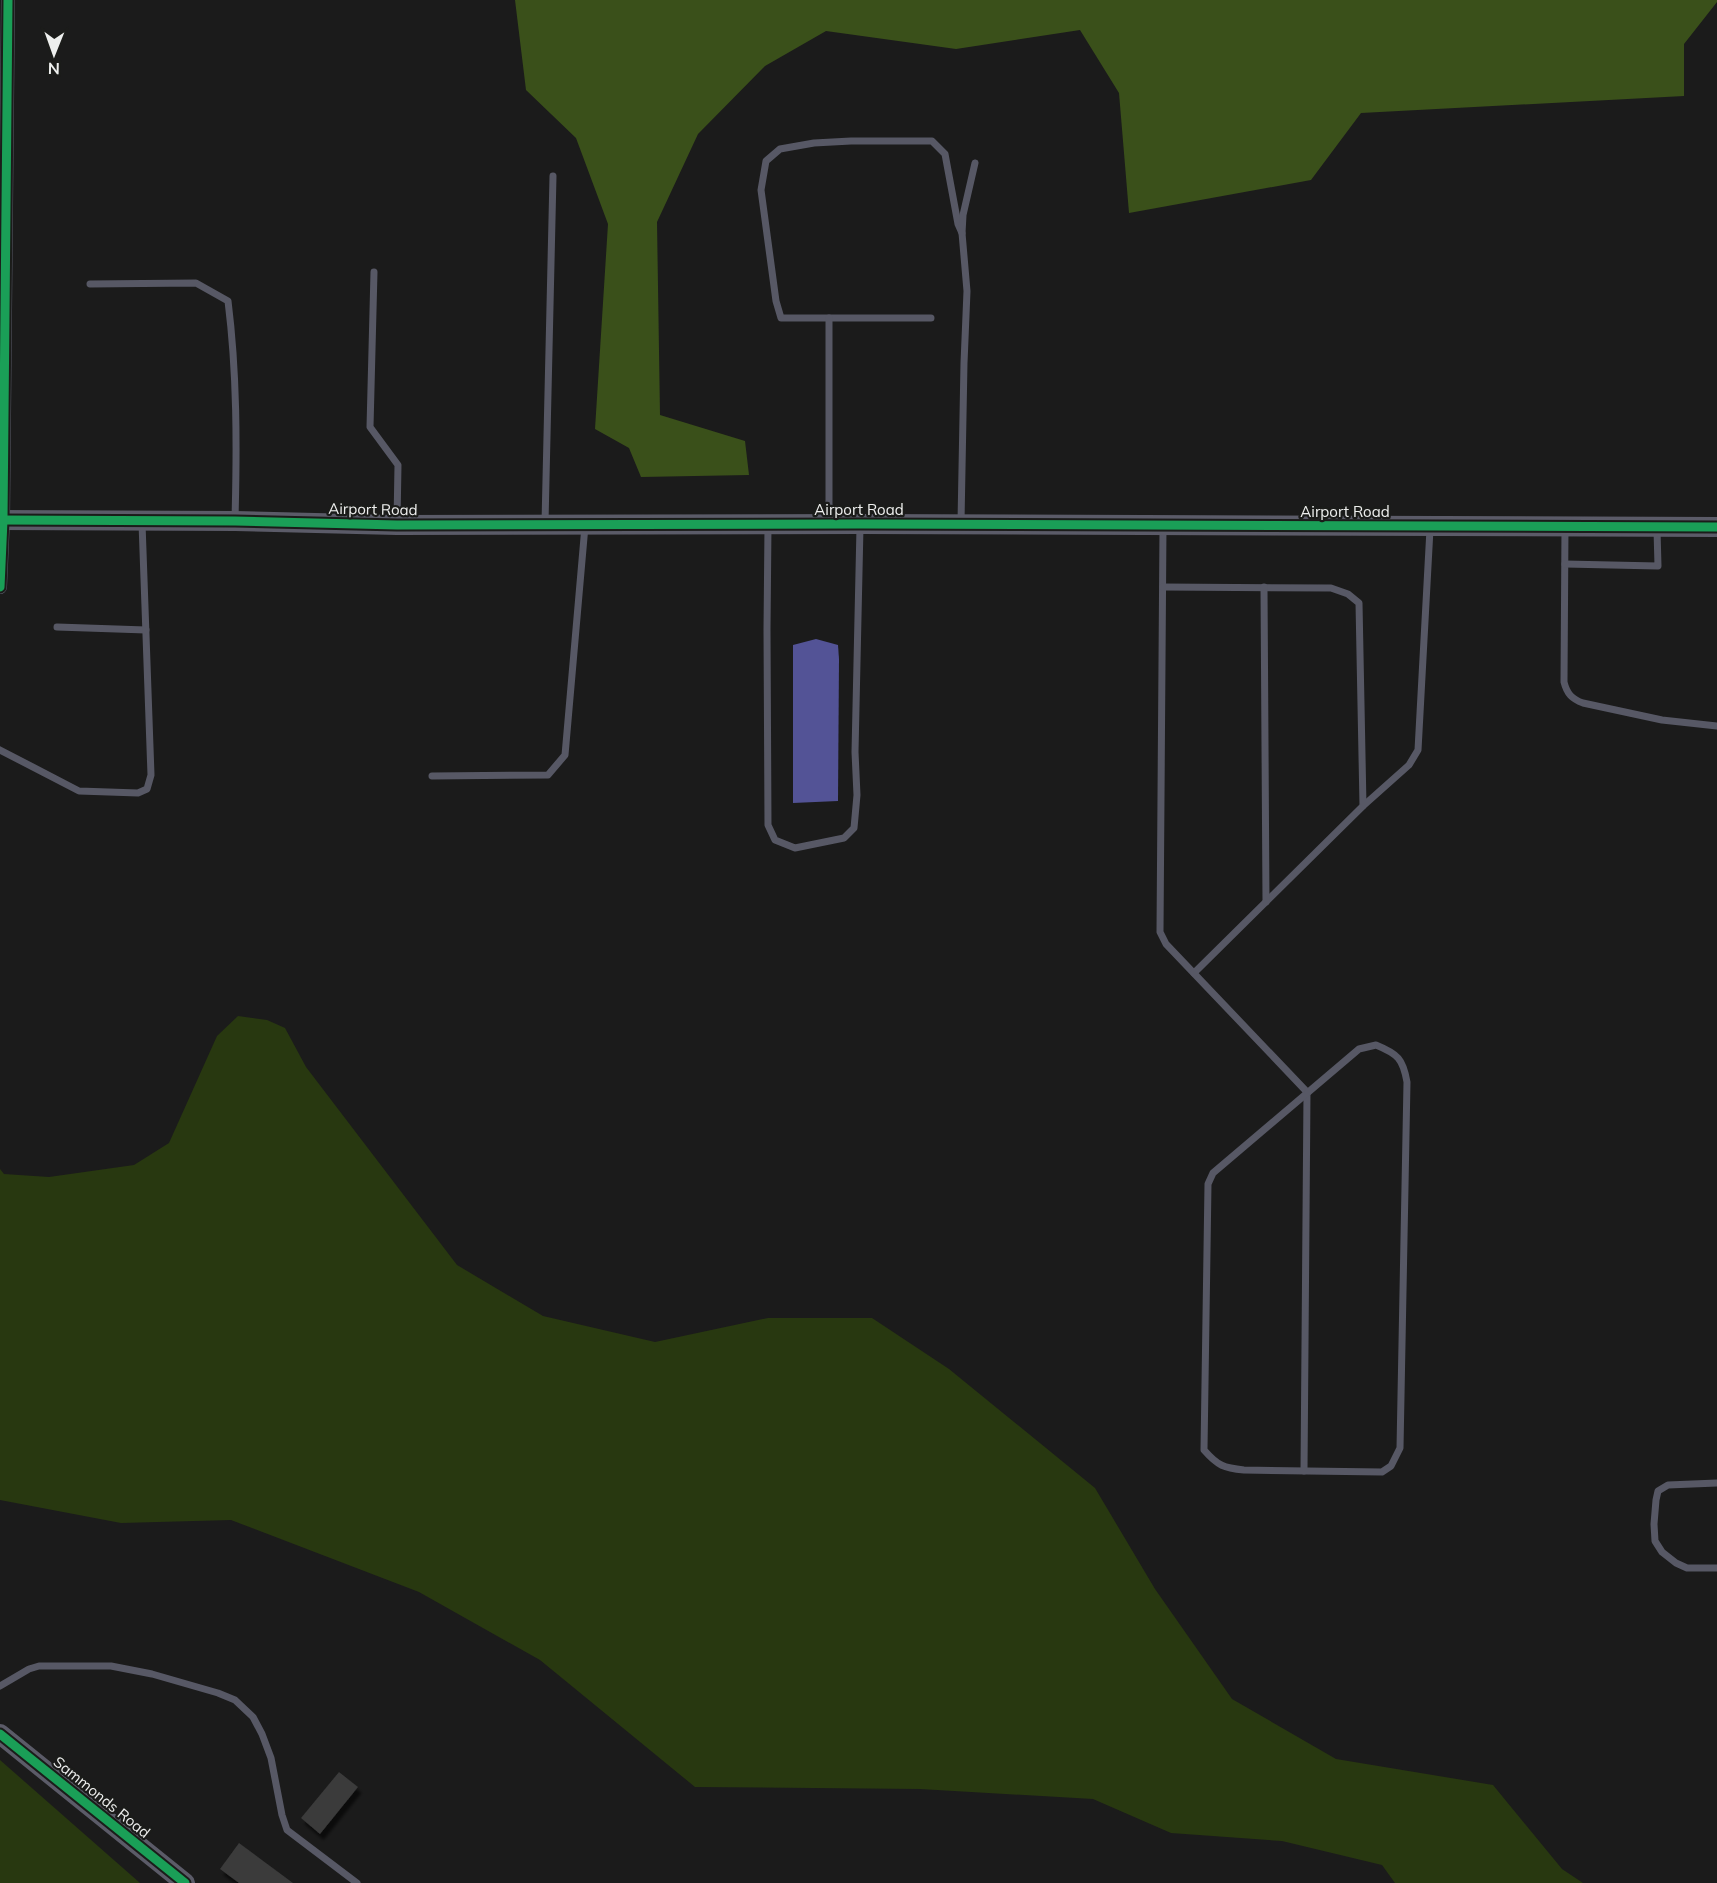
<svg xmlns="http://www.w3.org/2000/svg" width="1717" height="1883" font-family="Mulish,sans-serif">
	<defs>
		<filter id="shadow"><feDropShadow dx="3.5" dy="6" stdDeviation="1.5" flood-color="#0009"/></filter>
	</defs>
	<rect width="100%" height="100%" fill="#1b1b1b"/>
	<g fill="#283810">
		<polygon points="238,1016 267,1020 285,1028 306,1067 457,1265 543,1316 655,1342 768,1318 872,1318 949,1369 1095,1488 1155,1589 1232,1699 1336,1759 1493,1785 1562,1869 1583,1883 1395,1883 1382,1865 1282,1841 1171,1833 1093,1799 920,1789 695,1787 540,1660 419,1592 231,1520 121,1523 0,1500 0,1169 4,1174 49,1177 134,1165 169,1143 217,1036"/>
		<polygon points="0,1760 140,1883 0,1883"/>
	</g>
	<polygon fill="#3a501a" points="515,0 1717,0 1717,2 1684,44 1684,96 1361,113 1311,180 1129,213 1119,93 1080,30 956,49 826,31 765,66 698,134 657,222 660,415 745,441 749,475 641,477 629,448 595,429 608,224 576,138 526,90"/>
	<polygon fill="#535396" points="816,639 838,645 839,659 838,801 793,803 793,645"/>
	<g fill="#3a3a3a" filter="url(#shadow)">
		<polygon points="339,1772 358,1787 320,1834 301,1818"/>
		<polygon points="239,1843 293,1883 239,1883 220,1869"/>
	</g>
	<g fill="none" stroke-linecap="round" stroke-linejoin="round">
		<g stroke="#575865" stroke-width="7">
			<polyline points="374,272 370,427 398,465 397,522"/>
			<path d="M90 284 196 283 228 301C237 373 237 446 235 519"/>
			<polyline points="931,318 781,318 776,301 761,190 766,161 780,149 814,143 851,141 932,141 945,154 958,224 962,233"/>
			<polyline points="829,521 829,318"/>
			<polyline points="961,522 964,363 967,291 962,233 963,215 975,163"/>
			<polyline points="545,523 553,176"/>
			<polyline points="768,526 767,629 768,825 775,840 795,848 844,838 854,828 857,795 855,752 860,527"/>
			<polyline points="1163,527 1160,932 1166,944 1307,1092 1304,1471"/>
			<path d="M1565 527 1564 682C1567 694 1572 699 1583 703L1662 720 1717 726"/>
			<polyline points="1565,564 1658,566 1657,530"/>
			<polyline points="1163,587 1331,588 1348,594 1359,603 1363,806 1194,973"/>
			<polyline points="1264,587 1266,902"/>
			<polyline points="57,627 146,630"/>
			<polyline points="0,750 79,791 138,793 147,789 151,775 142,523"/>
			<polyline points="432,776 548,775 565,755 585,526"/>
			<polyline points="1363,806 1409,765 1418,750 1430,529"/>
			<path d="M1376 1045C1398 1054 1403 1059 1407 1082L1400 1448 1391 1466 1382 1472 1244 1470C1224 1468 1218 1466 1204 1450L1208 1184 1213 1173 1359 1049Z"/>
			<polyline points="1717,1483 1668,1485 1658,1491 1656,1500 1654,1524 1655,1541 1662,1552 1676,1563 1687,1568 1717,1568"/>
			<polyline points="0,1686 29,1669 39,1666 111,1666 152,1674 218,1693 235,1700 253,1717 262,1734 271,1758 282,1815 287,1830 357,1883"/>
		</g>
		<polyline stroke="#575865" stroke-width="14" points="0,587 3,520 8,0"/>
		<g stroke="#5b5b68" stroke-width="20">
			<polyline points="0,520 235,521 397,525 860,524 1717,527"/>
			<polyline points="0,1734 185,1883"/>
		</g>
		<defs>
			<g id="cycleway">
				<polyline points="0,520 235,521 397,525 860,524 1717,527"/>
				<polyline points="0,587 3,520 8,0"/>
				<polyline points="0,1734 185,1883"/>
			</g>
		</defs>
		<use href="#cycleway" stroke="#1b1c1a" stroke-width="13"/>
		<use href="#cycleway" stroke="#1a9f57" stroke-width="9"/>
	</g>
	<g text-anchor="middle" dominant-baseline="central" stroke-width="4.5" stroke-linejoin="round" paint-order="stroke">
		<g font-size="15" fill="#eeefee" stroke="#1b1c1a">
			<text transform="translate(373 509) rotate(1)">Airport Road</text>
			<text x="859" y="509">Airport Road</text>
			<text x="1345" y="511">Airport Road</text>
			<text transform="translate(102 1797) rotate(39)">Sammonds Road</text>
		</g>
	</g>
	<g transform="translate(54 54) rotate(181)" stroke="#1b1c1a" stroke-width="4.5" paint-order="stroke">
	<path d="M0-4.5L10 22L0 15L-10 22Z" fill="#eeefee"/>
	<text y="-9" font-size="16" font-weight="bold" text-anchor="middle" fill="#eeefee">N</text>
	</g>
</svg>
